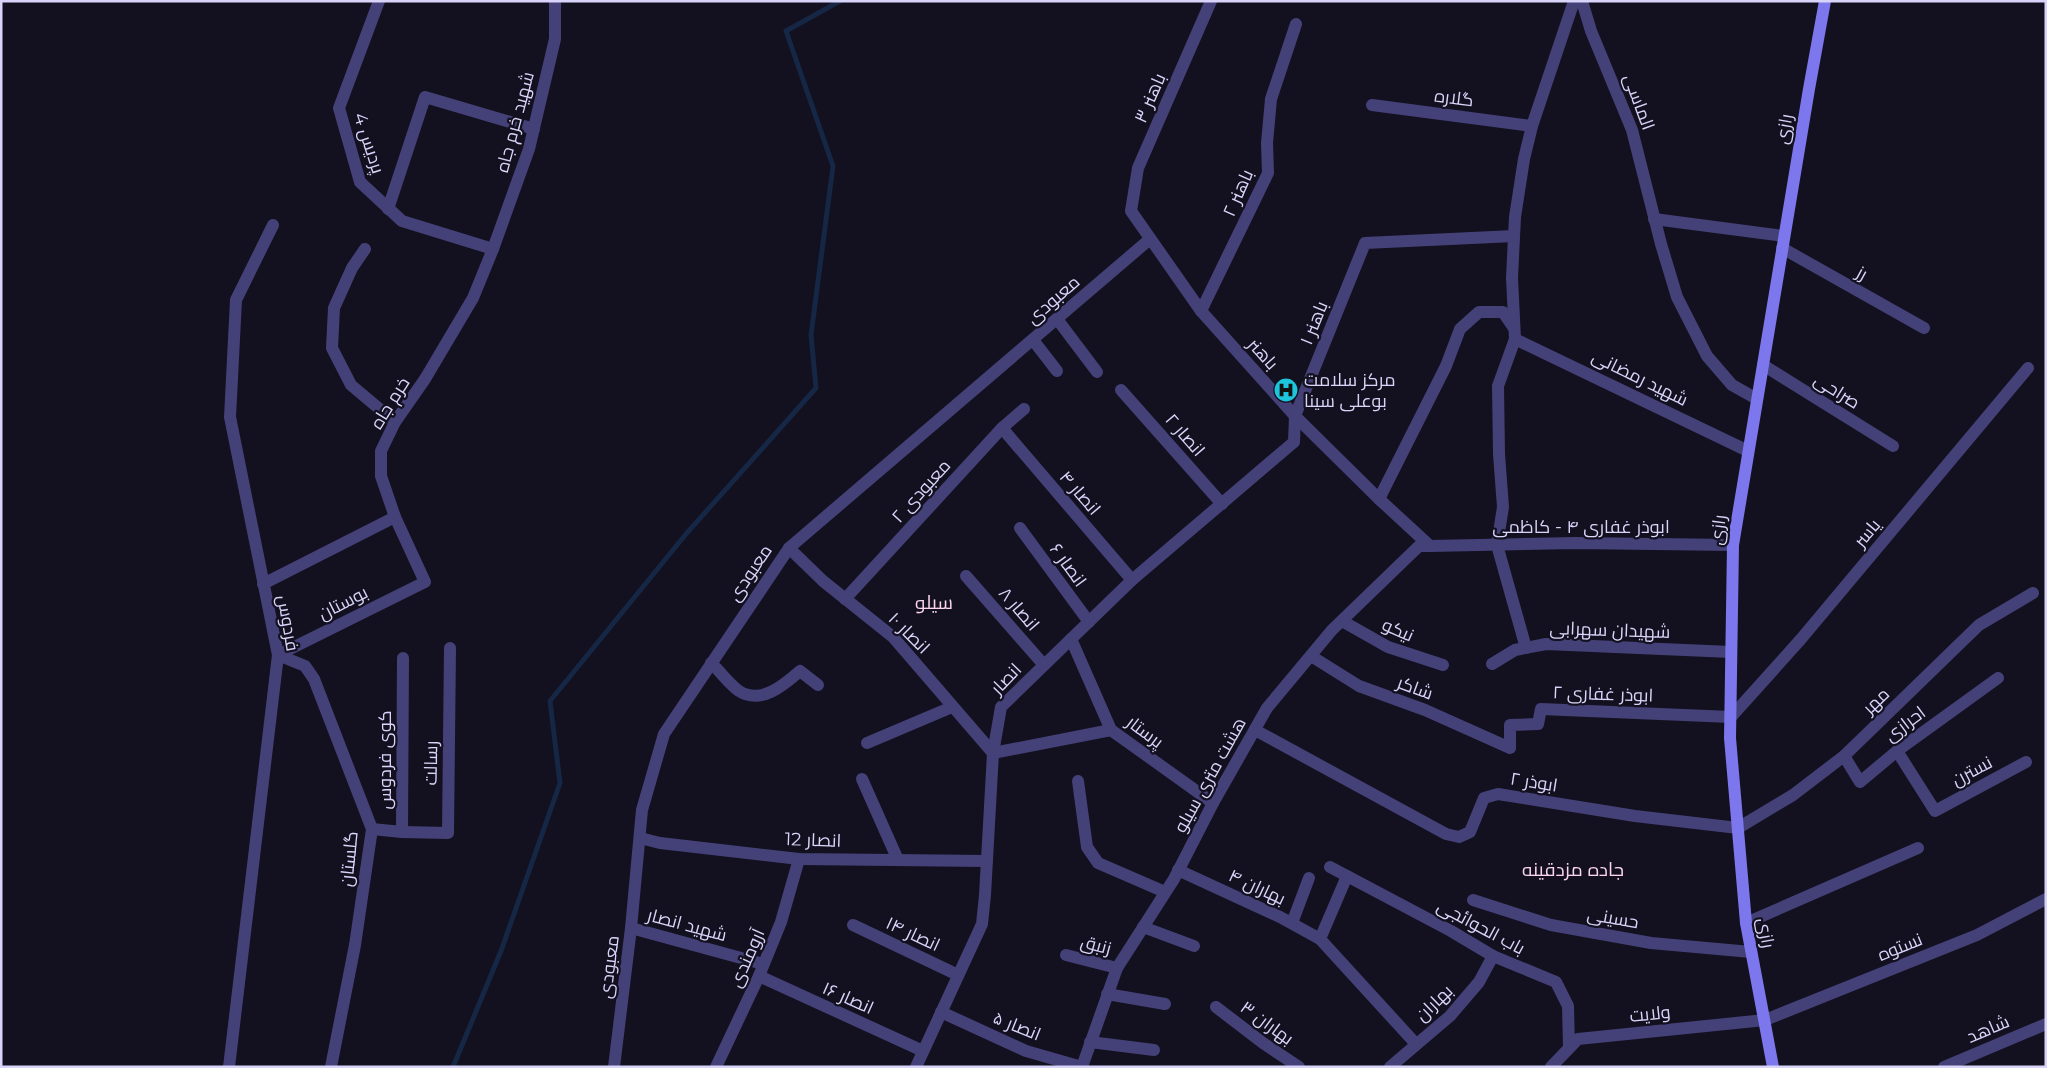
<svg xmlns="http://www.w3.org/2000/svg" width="2047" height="1068" font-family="Montserrat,Cairo,sans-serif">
	<rect width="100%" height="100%" fill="#13101f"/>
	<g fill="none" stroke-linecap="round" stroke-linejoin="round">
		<polyline stroke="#152744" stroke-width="5" points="453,1067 501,951 560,783 550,701 686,534 816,388 811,335 833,166 786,31 840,1"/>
		<g stroke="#444178" stroke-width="12">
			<polyline points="379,1 339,108 360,182 402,221 493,249"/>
			<polyline points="1211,1 1138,168 1131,211 1201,311 1295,416 1379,499 1430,546 1575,543 1733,545"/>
			<polyline points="1582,1 1591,31 1632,130 1661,244 1677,297 1707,356 1732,385 1757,399"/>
			<polyline points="1372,105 1532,126"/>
			<polyline points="388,209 425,97 534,129"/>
			<polyline points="1654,219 1784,236"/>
			<polyline points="1782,248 1924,328"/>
			<polyline points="365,249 352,268 334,308 332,348 351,385 395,422"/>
			<polyline points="1201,311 1268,173 1267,143 1271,99 1296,24"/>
			<polyline points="1057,319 1097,372"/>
			<polyline points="1515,339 1748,451"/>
			<polyline points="1033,340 1057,371"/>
			<polyline points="1763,365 1893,446"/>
			<polyline points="1121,390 1222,504"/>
			<polyline points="1002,428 1132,580"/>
			<polyline points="1379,499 1446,366 1460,329 1479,312 1503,312 1514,328"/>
			<polyline points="1020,528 1089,622"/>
			<polyline points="789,548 823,581 893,637 993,753"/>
			<polyline points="966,576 1044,665"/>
			<polyline points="263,584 395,517"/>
			<polyline points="845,599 1002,428 1024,409"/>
			<polyline points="1342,621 1388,647 1443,665"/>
			<polyline points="1071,639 1111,730 1213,803"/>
			<polyline points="1526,648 1497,545 1503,507 1499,454 1498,386 1515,339 1512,278 1515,217 1524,159 1532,126 1574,1"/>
			<polyline points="278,655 425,582 395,517 381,476 381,451 395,422 425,379 473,298 493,249 529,149 555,39 555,1"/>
			<polyline points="278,655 305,666 314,679 372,829 355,945 331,1067"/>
			<polyline points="1311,656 1359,686 1425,710 1510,748 1510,725 1538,724 1541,709 1731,717 1801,639 2028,368"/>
			<path d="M711 663C720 671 729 684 739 691 761 705 784 685 800 671L818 685"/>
			<polyline points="1492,664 1515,650 1546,644 1731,652"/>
			<polyline points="1255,730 1446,834 1459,837 1470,832 1484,798 1498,794 1635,816 1738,828 1793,795 1844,756 1979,625 2033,593"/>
			<polyline points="867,743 952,707"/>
			<polyline points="1897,751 1935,811 2026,762"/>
			<polyline points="993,753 1111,730"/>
			<polyline points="1844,756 1860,782 1897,751 1998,678"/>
			<polyline points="862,779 898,860"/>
			<polyline points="1078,781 1087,847 1098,863 1165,892"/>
			<polyline points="372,829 402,832 403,658"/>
			<polyline points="402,832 448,833 450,648"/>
			<polyline points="640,838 660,843 799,859 987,861"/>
			<polyline points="1330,867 1451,931 1493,956 1556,982 1568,1006 1569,1048"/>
			<polyline points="1178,870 1280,917 1320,939 1416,1044"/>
			<polyline points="1473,900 1551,925 1651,943 1751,952"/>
			<polyline points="1292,923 1309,878"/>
			<polyline points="1746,923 1918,848"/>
			<polyline points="853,925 958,975"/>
			<polyline points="1143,927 1194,946"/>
			<polyline points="631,928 763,964"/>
			<polyline points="1320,939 1347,876"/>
			<polyline points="1066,955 1117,968"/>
			<polyline points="759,976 923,1051"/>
			<polyline points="1107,994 1165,1004"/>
			<polyline points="1216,1007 1263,1043 1299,1067"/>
			<polyline points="941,1012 1026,1051 1082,1067"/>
			<polyline points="1765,1020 1977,935 2046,899"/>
			<polyline points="1090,1042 1154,1050"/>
			<polyline points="229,1067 278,655 230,417 236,300 273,225"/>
			<polyline points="614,1067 631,928 642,810 664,734 789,548 1150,239"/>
			<polyline points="716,1067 759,976 781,922 799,859"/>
			<polyline points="916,1067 982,924 985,895 993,753 1001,707 1132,580 1294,442 1295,416 1365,243 1514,236"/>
			<polyline points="1390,1067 1450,1016 1479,982 1493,956"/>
			<polyline points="1944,1067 2046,1024"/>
		</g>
		<g stroke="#444178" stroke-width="12">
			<polyline points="1082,1067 1117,968 1174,879 1213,803 1267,708 1332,630 1419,546 1430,546"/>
			<polyline points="1551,1067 1578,1039 1765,1020"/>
		</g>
		<polyline stroke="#7c77ed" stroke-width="12" points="1773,1067 1746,923 1730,738 1733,545 1809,89 1825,1"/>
	</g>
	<defs>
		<symbol id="hospital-disc" viewBox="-11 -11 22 22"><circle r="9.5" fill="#1dc5dc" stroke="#13101f"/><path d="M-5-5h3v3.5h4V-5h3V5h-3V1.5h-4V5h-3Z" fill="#111"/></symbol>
	</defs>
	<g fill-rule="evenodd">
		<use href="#hospital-disc" x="1272" y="376" width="28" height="28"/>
	</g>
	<g text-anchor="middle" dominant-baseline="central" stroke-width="4.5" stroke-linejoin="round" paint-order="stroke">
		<g font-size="18" fill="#d9d4f9" stroke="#13101f">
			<text transform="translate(1150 98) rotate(-66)">باهنر ۳</text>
			<text transform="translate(1454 98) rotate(7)">گلاره</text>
			<text transform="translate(1639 102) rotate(70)">الماسی</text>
			<text transform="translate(515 122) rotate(-75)">شهید خرم جاه</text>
			<text transform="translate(1784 129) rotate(-80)">رازی</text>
			<text transform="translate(369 143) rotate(72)">پردیس 4</text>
			<text transform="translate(1238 193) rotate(-66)">باهنر ۲</text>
			<text transform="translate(1862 273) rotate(29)">رز</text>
			<text transform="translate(1053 300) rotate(-41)">معبودی</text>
			<text transform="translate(1314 323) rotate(-68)">باهنر ۱</text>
			<text transform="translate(1263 354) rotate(48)">باهنر</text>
			<text transform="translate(1640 378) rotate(26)">شهید رمضانی</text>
			<text transform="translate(1837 391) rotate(32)">صراحی</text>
			<text transform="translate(390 403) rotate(-58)">خرم جاه</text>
			<text transform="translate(1185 435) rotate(49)">انصار ۲</text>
			<text transform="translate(921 491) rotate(-48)">معبودی ۲</text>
			<text transform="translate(1080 493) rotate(49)">انصار ۴</text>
			<text x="1581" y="527">ابوذر غفاری ۴ - کاظمی</text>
			<text transform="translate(1718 530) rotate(-83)">رازی</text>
			<text transform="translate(1867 533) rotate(-50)">یاسر</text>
			<text transform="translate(1068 565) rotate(54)">انصار ۶</text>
			<text transform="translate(750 573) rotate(-56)">معبودی</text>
			<text transform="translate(343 603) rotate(-27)">بوستان</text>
			<text transform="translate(1019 609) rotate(49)">انصار ۸</text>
			<text transform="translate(288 623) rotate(80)">فردوس</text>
			<text transform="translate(1398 630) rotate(24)">نیکو</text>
			<text transform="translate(1610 630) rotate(2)">شهیدان سهرابی</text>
			<text transform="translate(909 633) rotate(45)">انصار ۱۰</text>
			<text transform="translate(1006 679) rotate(-46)">انصار</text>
			<text transform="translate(1415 688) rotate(20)">شاکر</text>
			<text transform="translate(1603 694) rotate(2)">ابوذر غفاری ۲</text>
			<text transform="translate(1876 701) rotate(-44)">مهر</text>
			<text transform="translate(1905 724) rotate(-37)">احرازی</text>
			<text transform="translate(1145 732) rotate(37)">پرستار</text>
			<text transform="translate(385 760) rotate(-90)">کوی فردوس</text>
			<text transform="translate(431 763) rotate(-89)">رسالت</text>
			<text transform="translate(1972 771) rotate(-28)">نسترن</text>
			<text transform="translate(1210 775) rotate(-61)">هشت متری سیلو</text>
			<text transform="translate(1534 782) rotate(9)">ابوذر ۲</text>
			<text transform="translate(813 840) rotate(2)">انصار 12</text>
			<text transform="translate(349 859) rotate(-84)">گلستان</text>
			<text transform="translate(1257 887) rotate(25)">بهاران ۴</text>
			<text transform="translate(1613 918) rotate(10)">حسینی</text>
			<text transform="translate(687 925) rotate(15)">شهید انصار</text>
			<text transform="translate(1481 927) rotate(28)">باب الحوائجی</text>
			<text transform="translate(1766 933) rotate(80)">رازی</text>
			<text transform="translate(913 934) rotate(25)">انصار ۱۴</text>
			<text transform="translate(1096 945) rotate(15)">زنبق</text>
			<text transform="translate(1900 947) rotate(-22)">نستوه</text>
			<text transform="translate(747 958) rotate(-66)">آرومندی</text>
			<text transform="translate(609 967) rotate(-83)">معبودی</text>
			<text transform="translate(848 998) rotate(24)">انصار ۱۶</text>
			<text transform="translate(1434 1003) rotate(-44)">بهاران</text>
			<text transform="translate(1650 1014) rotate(-6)">ولایت</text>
			<text transform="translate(1267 1023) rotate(36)">بهاران ۳</text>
			<text transform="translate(1017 1026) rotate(22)">انصار ۵</text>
			<text transform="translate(1988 1029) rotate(-23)">شاهد</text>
		</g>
		<g font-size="18" fill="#d9d4f9" stroke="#13101f" text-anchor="start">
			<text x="1304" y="380">مرکز سلامت<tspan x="1304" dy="21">بوعلی سینا</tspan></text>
		</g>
		<g font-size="19" fill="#fad5ec" stroke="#13101f">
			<text x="934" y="602">سیلو</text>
			<text x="1573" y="869">جاده مزدقینه</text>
		</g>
	</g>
	<rect width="2047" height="1068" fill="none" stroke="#d9d4f9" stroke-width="5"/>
</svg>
